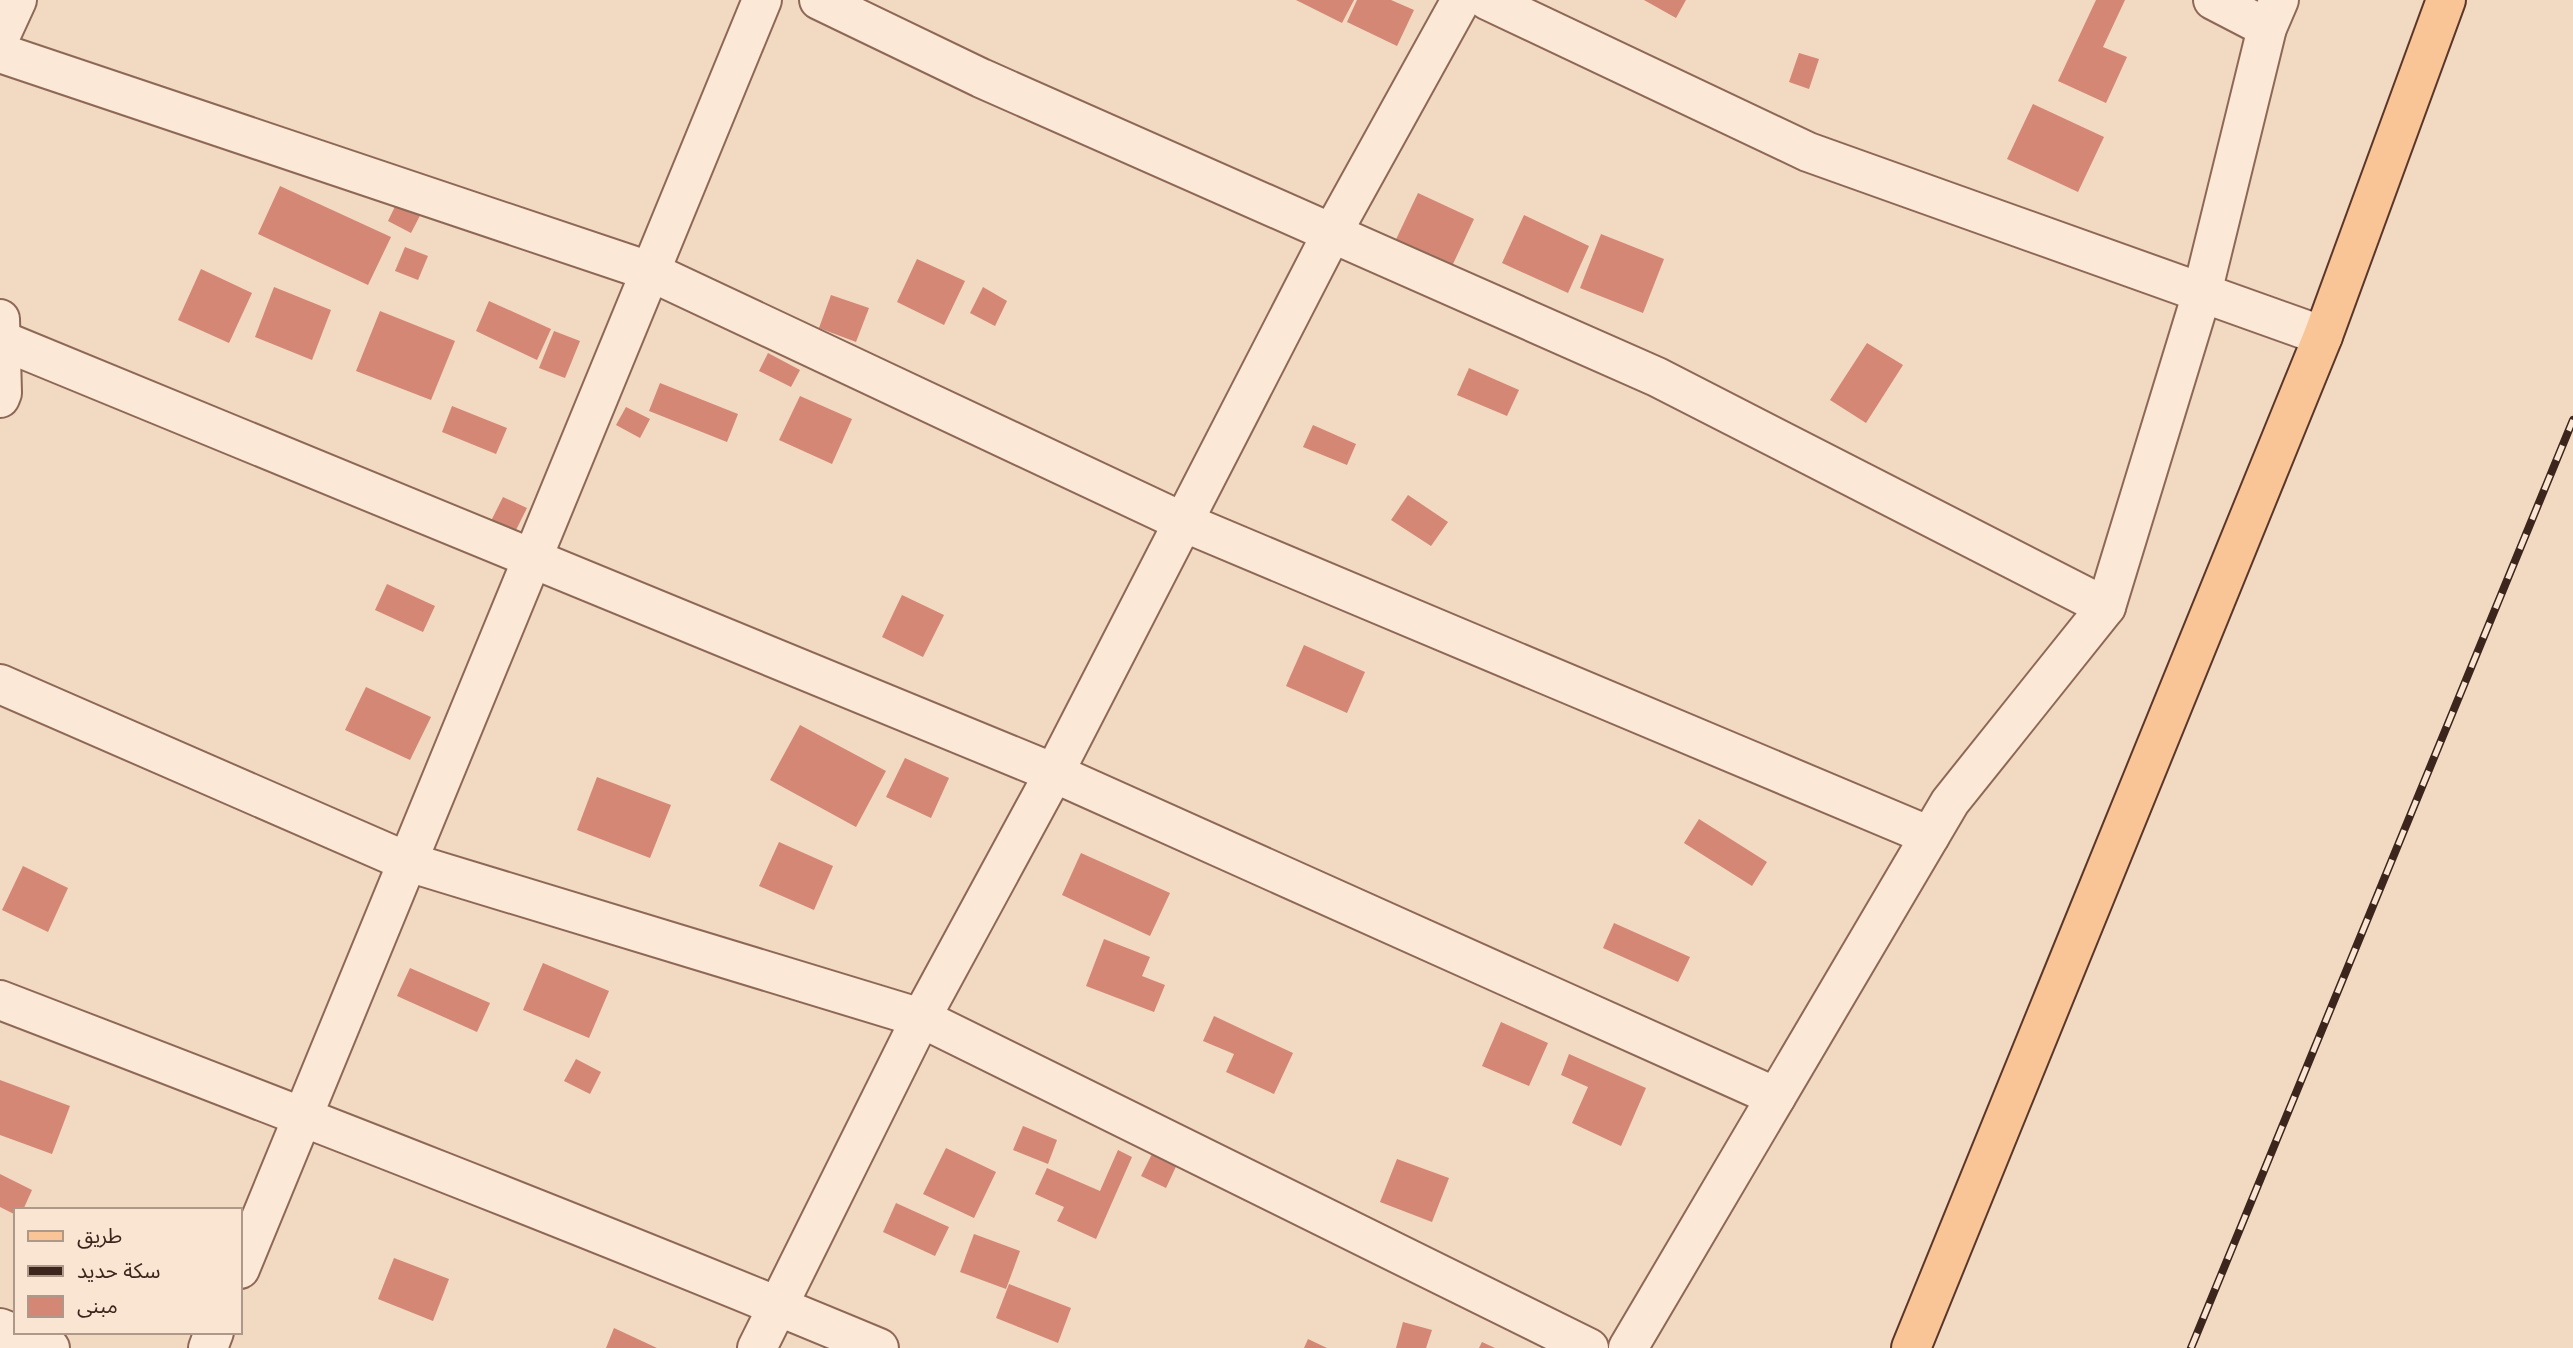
<svg xmlns="http://www.w3.org/2000/svg" width="2573" height="1348" font-family="Spectral,'Noto Sans Arabic',serif">
	<rect width="100%" height="100%" fill="#f2d9c1"/>
	<g fill="#d48774">
		<polygon points="1296,0 1354,0 1342,23"/>
		<polygon points="1357,0 1391,0 1414,10 1397,46 1347,22"/>
		<polygon points="1644,0 1686,0 1676,18"/>
		<polygon points="2096,0 2125,0 2103,47 2127,57 2106,103 2058,81"/>
		<polygon points="1799,53 1819,59 1809,89 1789,82"/>
		<polygon points="2033,104 2104,137 2078,192 2007,159"/>
		<polygon points="280,186 391,237 368,285 258,234"/>
		<polygon points="1418,193 1474,219 1446,279 1390,252"/>
		<polygon points="401,194 425,206 411,233 388,221"/>
		<polygon points="1524,215 1589,246 1568,293 1502,263"/>
		<polygon points="1601,234 1664,259 1643,313 1580,288"/>
		<polygon points="405,247 428,256 418,280 395,271"/>
		<polygon points="917,259 965,281 944,325 897,302"/>
		<polygon points="201,269 252,293 229,343 178,320"/>
		<polygon points="274,287 331,310 312,360 255,337"/>
		<polygon points="983,287 1007,301 995,326 970,313"/>
		<polygon points="831,295 869,308 856,342 819,328"/>
		<polygon points="489,301 551,329 537,360 476,331"/>
		<polygon points="380,311 455,341 431,400 356,371"/>
		<polygon points="554,331 580,341 565,378 539,368"/>
		<polygon points="1867,343 1903,365 1866,423 1830,400"/>
		<polygon points="768,353 800,370 791,387 759,371"/>
		<polygon points="1469,368 1519,390 1507,416 1457,395"/>
		<polygon points="660,383 738,414 727,442 649,411"/>
		<polygon points="800,396 852,419 832,464 779,440"/>
		<polygon points="452,406 507,428 496,454 442,432"/>
		<polygon points="626,407 650,419 640,438 616,425"/>
		<polygon points="1313,425 1356,444 1347,465 1303,447"/>
		<polygon points="1408,495 1448,522 1431,546 1391,520"/>
		<polygon points="503,497 527,508 515,532 491,521"/>
		<polygon points="387,584 435,606 423,632 375,610"/>
		<polygon points="902,595 944,615 923,657 882,637"/>
		<polygon points="1304,645 1365,672 1347,713 1286,686"/>
		<polygon points="366,687 431,717 410,760 345,730"/>
		<polygon points="800,725 886,771 856,827 770,780"/>
		<polygon points="905,758 949,778 931,818 886,797"/>
		<polygon points="597,777 671,805 650,858 577,830"/>
		<polygon points="1699,819 1767,862 1752,886 1684,843"/>
		<polygon points="779,842 833,866 814,910 759,886"/>
		<polygon points="1081,853 1170,893 1150,936 1062,895"/>
		<polygon points="23,866 68,888 48,932 2,910"/>
		<polygon points="1614,923 1690,957 1678,982 1603,948"/>
		<polygon points="1104,939 1150,957 1142,976 1165,985 1154,1012 1086,986"/>
		<polygon points="543,963 609,991 589,1038 523,1010"/>
		<polygon points="410,968 490,1003 477,1032 397,996"/>
		<polygon points="1214,1016 1293,1053 1274,1094 1226,1072 1234,1054 1203,1041"/>
		<polygon points="1501,1022 1548,1043 1529,1086 1482,1066"/>
		<polygon points="1569,1054 1646,1088 1621,1146 1572,1123 1588,1087 1561,1075"/>
		<polygon points="576,1059 601,1072 590,1094 564,1081"/>
		<polygon points="0,1080 70,1106 52,1154 0,1135"/>
		<polygon points="1023,1126 1057,1140 1048,1164 1013,1150"/>
		<polygon points="1156,1146 1180,1158 1166,1188 1141,1176"/>
		<polygon points="946,1148 996,1172 974,1218 923,1194"/>
		<polygon points="1118,1150 1132,1157 1096,1239 1057,1221 1064,1207 1035,1194 1047,1168 1100,1191"/>
		<polygon points="1397,1159 1449,1178 1432,1222 1380,1202"/>
		<polygon points="0,1174 32,1190 23,1210 16,1210 16,1215 0,1207"/>
		<polygon points="896,1203 949,1227 935,1256 883,1232"/>
		<polygon points="974,1234 1020,1251 1006,1289 960,1272"/>
		<polygon points="394,1258 449,1279 433,1321 378,1299"/>
		<polygon points="1009,1284 1071,1308 1058,1343 996,1318"/>
		<polygon points="1403,1322 1432,1330 1426,1348 1396,1348"/>
		<polygon points="614,1328 657,1348 606,1348"/>
		<polygon points="1308,1339 1327,1348 1304,1348"/>
		<polygon points="1482,1342 1495,1348 1479,1348"/>
	</g>
	<g fill="none" stroke-linecap="round" stroke-linejoin="round">
		<defs>
			<g id="minor">
				<polyline points="819,0 981,78 1657,377 2106,607"/>
				<polyline points="1487,0 1808,152 2323,336"/>
				<polyline points="2213,0 2267,28"/>
				<polyline points="0,37 17,0"/>
				<polyline points="0,53 649,271 1183,522 1930,836"/>
				<polyline points="0,319 2,393 0,398"/>
				<polyline points="1,340 1054,773 1776,1097"/>
				<polyline points="0,684 408,862 921,1018 1589,1348"/>
				<path d="M0 1000C294 1113 588 1227 879 1348"/>
				<polyline points="240,1269 762,0"/>
				<polyline points="0,1328 50,1348"/>
				<polyline points="208,1348 214,1332"/>
				<polyline points="757,1348 921,1018 1054,773 1332,233 1461,0"/>
				<polyline points="1628,1348 1950,802 2106,607 2202,293 2267,28 2279,0"/>
			</g>
			<polyline id="major" points="1911,1348 2323,336 2446,0"/>
		</defs>
		<use href="#minor" stroke="#8e6857" stroke-width="42"/>
		<use href="#major" stroke="#5b372b" stroke-width="42"/>
		<use href="#minor" stroke="#fce8d6" stroke-width="38"/>
		<use href="#major" stroke="#f9c596" stroke-width="38"/>
		<defs>
			<polyline id="rail" points="2191,1348 2573,420"/>
		</defs>
		<use href="#rail" stroke="#3c251c" stroke-width="8"/>
		<use href="#rail" stroke="#f9e5d2" stroke-width="5" stroke-dasharray="16" stroke-linecap="butt"/>
	</g>
	<rect x="14" y="1208" width="228" height="126" fill="#f9e5d2" stroke="#ad9889" stroke-width="2"/>
	<rect x="28" y="1231" width="35" height="10" fill="#f9c596" stroke="#ad9889" stroke-width="2"/>
	<text x="77" y="1243" font-size="21" fill="#3c251c">طريق</text>
	<rect x="28" y="1266" width="35" height="10" fill="#3c251c" stroke="#ad9889" stroke-width="2"/>
	<text x="77" y="1278" font-size="21" fill="#3c251c">سكة حديد</text>
	<rect x="28" y="1296" width="35" height="21" fill="#d48774" stroke="#ad9889" stroke-width="2"/>
	<text x="77" y="1313" font-size="21" fill="#3c251c">مبنى</text>
</svg>
